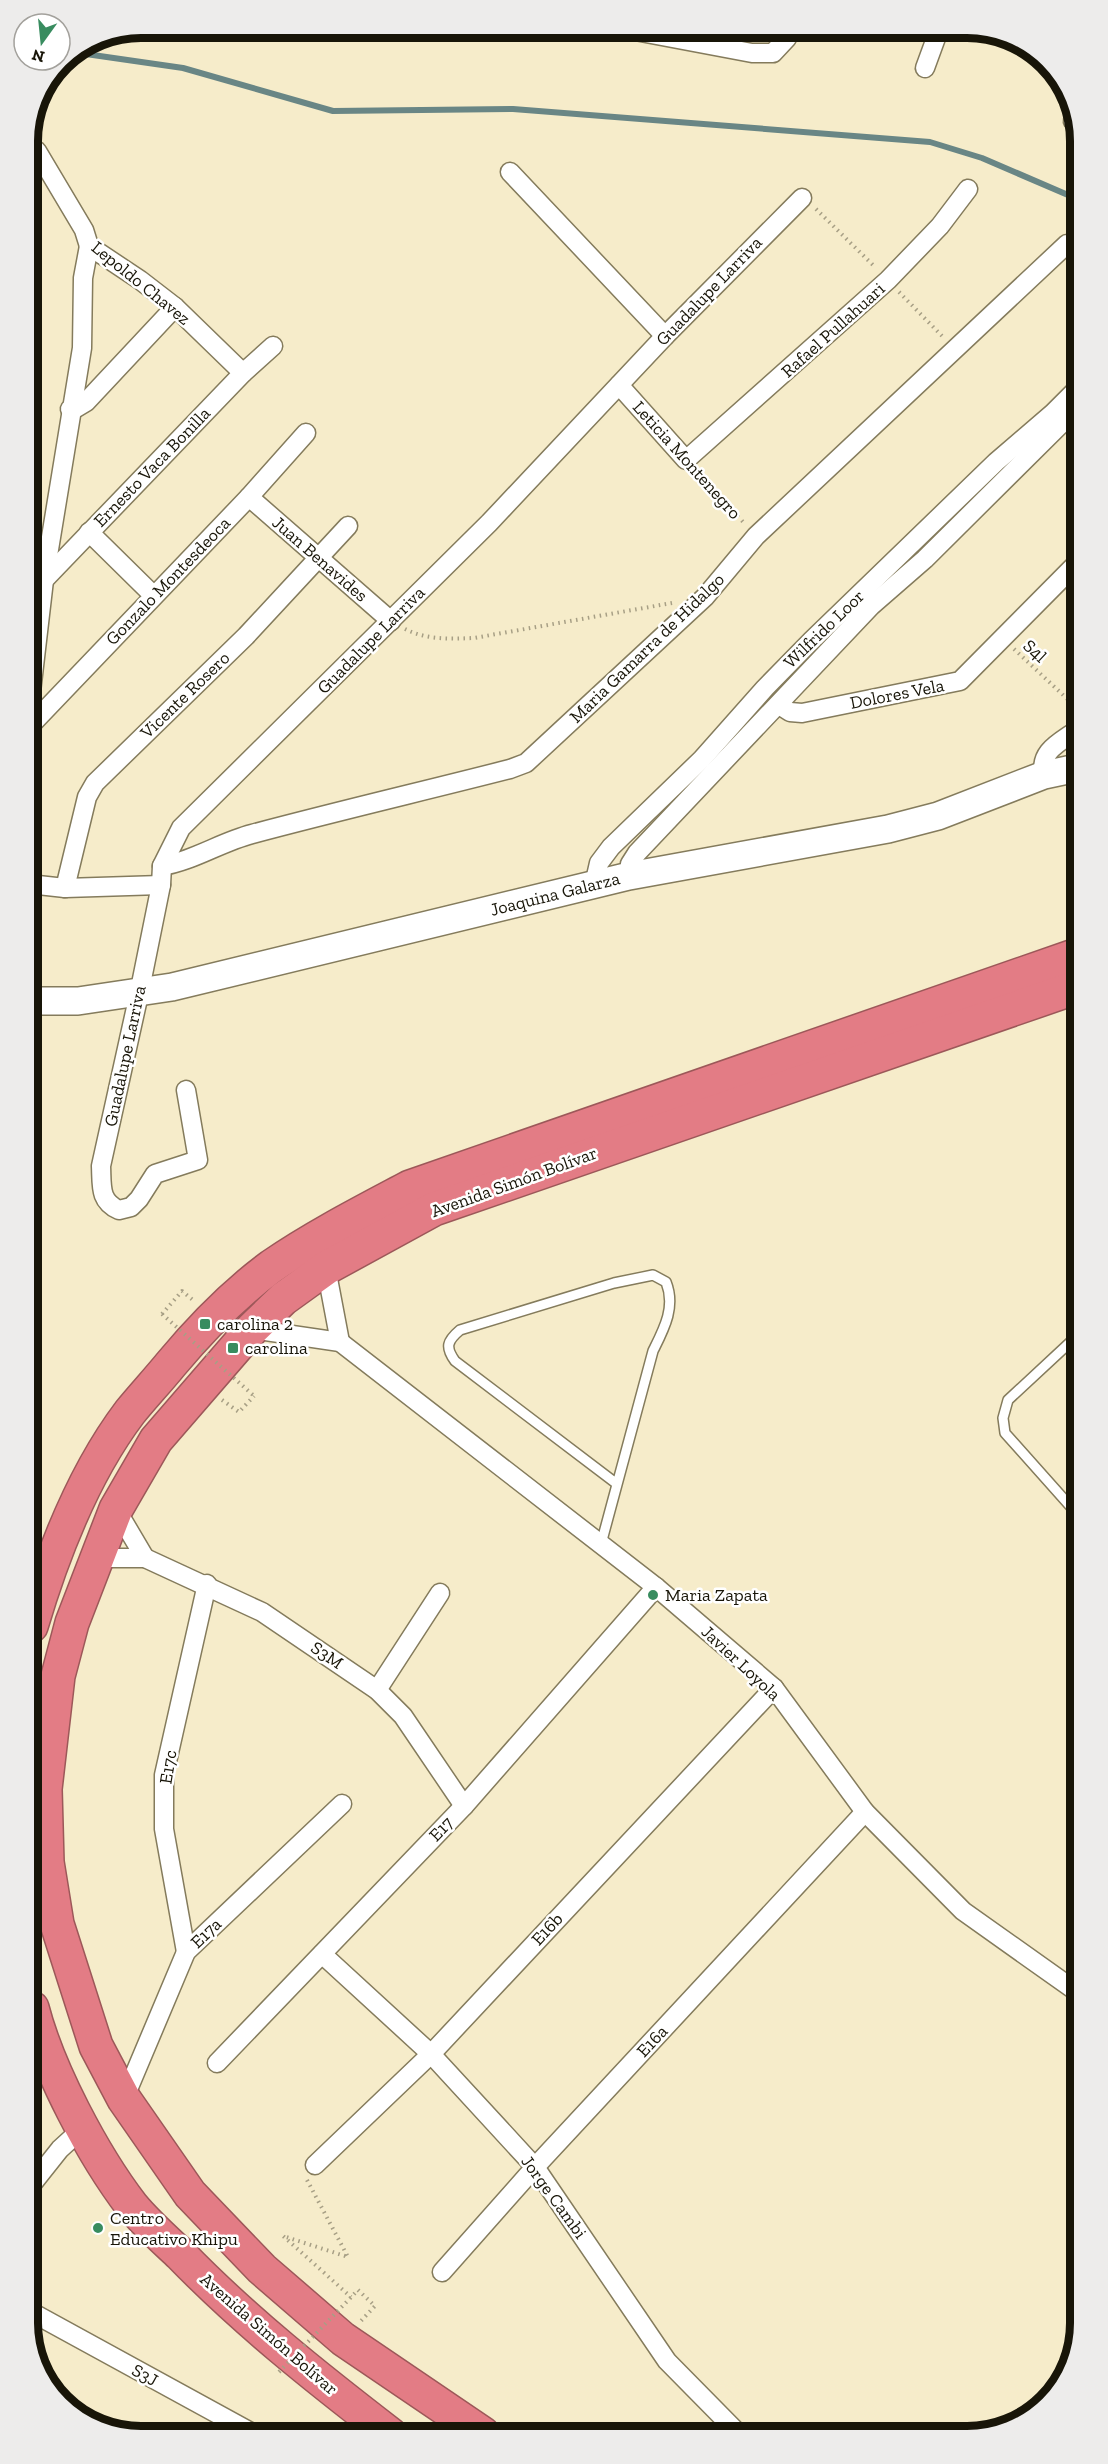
<svg xmlns="http://www.w3.org/2000/svg" width="1108" height="2464" font-family="'Zilla Slab',serif">
	<rect width="100%" height="100%" fill="#f6ecca"/>
	<g fill="none" stroke-linecap="round" stroke-linejoin="round">
		<polyline stroke="#698685" stroke-width="6" points="72,52 183,68 333,111 513,109 930,142 982,158 1075,198"/>
		<defs>
			<g id="lane">
				<polyline points="1078,1335 1008,1400 1003,1418 1005,1433 1079,1516"/>
				<path d="M601 1544 653 1351C664 1329 676 1307 666 1282L653 1275 614 1283 460 1330C447 1341 445 1347 455 1361L617 1484"/>
			</g>
			<g id="street">
				<polyline points="614,27 752,53 773,53 787,38 791,27"/>
				<polyline points="925,68 940,27"/>
				<polyline points="1073,121 1075,113"/>
				<polyline points="37,151 84,230 89,246 140,280 175,307 243,373"/>
				<polyline points="510,172 665,336"/>
				<polyline points="619,385 686,460 888,280 940,226 968,189"/>
				<polyline points="70,409 76,408 86,402 175,307"/>
				<polyline points="249,497 391,621"/>
				<polyline points="89,532 153,595"/>
				<polyline points="44,580 243,373 273,346"/>
				<polyline points="779,705 790,712 802,713 960,681 1076,564"/>
				<polyline points="29,709 44,580 82,348 83,278 89,246"/>
				<polyline points="29,727 249,497 306,433"/>
				<path d="M1044 775C1039 751 1059 743 1077 730"/>
				<path d="M162 866C193 861 221 842 252 834 338 811 424 791 510 769L526 763 705 597 756 536 1067 244"/>
				<polyline points="629,876 630,864 637,853 871,606 925,559 1076,409"/>
				<polyline points="29,884 65,888 161,885"/>
				<polyline points="594,885 599,863 611,847 702,759 765,688 811,641 996,462 1053,413 1076,390"/>
				<polyline points="65,888 87,797 95,783 246,636 348,526"/>
				<path d="M186 1090 198 1160 155 1174 139 1199 131 1207 119 1210C99 1201 102 1186 101 1166L139 994 161 885 162 866 181 828 489 523 665 336 802 198"/>
				<polyline points="326,1268 340,1342"/>
				<polyline points="252,1329 340,1342 656,1587 774,1688 865,1812 963,1911 1080,1994"/>
				<polyline points="116,1509 145,1558"/>
				<polyline points="96,1558 145,1558 262,1612 377,1690 403,1716 464,1806"/>
				<polyline points="377,1690 440,1593"/>
				<polyline points="186,1952 164,1829 164,1775 207,1584"/>
				<polyline points="322,1954 431,2054 535,2167 667,2361 738,2433"/>
				<polyline points="217,2063 464,1806 656,1587"/>
				<polyline points="124,2099 186,1952 342,1804"/>
				<polyline points="315,2165 431,2054 774,1688"/>
				<polyline points="33,2183 60,2149 83,2128"/>
				<polyline points="442,2272 535,2167 865,1812"/>
				<polyline points="33,2313 258,2436"/>
			</g>
			<polyline id="secondary" points="30,1001 78,1001 172,987 629,876 888,829 938,816 1044,775 1077,768"/>
			<g id="highway">
				<path d="M31 1626C53 1552 83 1474 130 1412 143 1396 158 1380 171 1364 201 1328 234 1294 272 1266 316 1236 363 1212 410 1187L1077 955"/>
				<path d="M32 2008C48 2070 93 2155 132 2206 146 2223 164 2239 180 2254 245 2321 317 2378 391 2435"/>
				<polyline points="483,2434 343,2339 262,2269 190,2194 124,2099 96,2046 57,1924 47,1862 45,1789 58,1676 72,1623 116,1509 156,1440 252,1329 283,1299 326,1268 434,1209 1077,987"/>
			</g>
		</defs>
		<use href="#lane" stroke="#847b5c" stroke-width="12"/>
		<use href="#street" stroke="#847b5c" stroke-width="21"/>
		<use href="#secondary" stroke="#847b5c" stroke-width="30"/>
		<use href="#highway" stroke="#9c5859" stroke-width="36"/>
		<g stroke="#a79f85" stroke-width="4" stroke-dasharray="1.5 4.5" stroke-linecap="butt">
			<polyline points="816,209 875,267"/>
			<polyline points="899,292 944,338"/>
			<polyline points="697,472 745,524"/>
			<path d="M405 629C427 640 449 639 474 638L672 603"/>
			<polyline points="1014,649 1077,708"/>
			<polyline points="162,1314 182,1291 194,1301"/>
			<polyline points="222,1400 239,1412 254,1396"/>
			<polyline points="307,2180 348,2257 283,2236 351,2297"/>
			<polyline points="358,2290 375,2306 360,2322"/>
		</g>
		<use href="#lane" stroke="#fff" stroke-width="9"/>
		<use href="#street" stroke="#fff" stroke-width="18"/>
		<use href="#secondary" stroke="#fff" stroke-width="27"/>
		<use href="#highway" stroke="#e37c85" stroke-width="33"/>
		<g stroke="#a79f85" stroke-width="4" stroke-dasharray="1.5 4.5" stroke-linecap="butt">
			<polyline points="162,1314 254,1396"/>
			<polyline points="279,2372 358,2290"/>
		</g>
	</g>
	<g fill="#388c5f" stroke="#fff" stroke-width="2">
		<rect x="199" y="1318" width="12" height="12" rx="3"/>
		<rect x="227" y="1342" width="12" height="12" rx="3"/>
		<circle cx="653" cy="1595" r="6"/>
		<circle cx="98" cy="2228" r="6"/>
	</g>
	<g text-anchor="middle" dominant-baseline="central" stroke-width="5" stroke-linejoin="round" paint-order="stroke">
		<g font-size="18" fill="#181508" stroke="#fff">
			<text transform="translate(141 283) rotate(39)">Lepoldo Chavez</text>
			<text transform="translate(709 291) rotate(-46)">Guadalupe Larriva</text>
			<text transform="translate(833 330) rotate(-42)">Rafael Pullahuari</text>
			<text transform="translate(687 460) rotate(48)">Leticia Montenegro</text>
			<text transform="translate(152 467) rotate(-46)">Ernesto Vaca Bonilla</text>
			<text transform="translate(320 559) rotate(41)">Juan Benavides</text>
			<text transform="translate(168 581) rotate(-46)">Gonzalo Montesdeoca</text>
			<text transform="translate(824 629) rotate(-44)">Wilfrido Loor</text>
			<text transform="translate(371 640) rotate(-45)">Guadalupe Larriva</text>
			<text transform="translate(647 648) rotate(-44)">Maria Gamarra de Hidalgo</text>
			<text transform="translate(1035 651) rotate(43)">S4l</text>
			<text transform="translate(897 694) rotate(-11)">Dolores Vela</text>
			<text transform="translate(185 695) rotate(-44)">Vicente Rosero</text>
			<text transform="translate(555 894) rotate(-14)">Joaquina Galarza</text>
			<text transform="translate(125 1056) rotate(-78)">Guadalupe Larriva</text>
			<text transform="translate(514 1182) rotate(-20)">Avenida Simón Bolívar</text>
			<text transform="translate(327 1655) rotate(34)">S3M</text>
			<text transform="translate(741 1663) rotate(43)">Javier Loyola</text>
			<text transform="translate(168 1767) rotate(-81)">E17c</text>
			<text transform="translate(441 1829) rotate(-46)">E17</text>
			<text transform="translate(547 1929) rotate(-47)">E16b</text>
			<text transform="translate(206 1933) rotate(-44)">E17a</text>
			<text transform="translate(652 2041) rotate(-47)">E16a</text>
			<text transform="translate(554 2197) rotate(54)">Jorge Cambi</text>
			<text transform="translate(269 2334) rotate(41)">Avenida Simón Bolívar</text>
			<text transform="translate(145 2375) rotate(29)">S3J</text>
		</g>
		<g font-size="18" fill="#181508" stroke="#fff" text-anchor="start">
			<text x="217" y="1324">carolina 2</text>
			<text x="245" y="1348">carolina</text>
			<text x="665" y="1595">Maria Zapata</text>
			<text x="110" y="2218">Centro<tspan x="110" dy="21">Educativo Khipu</tspan></text>
		</g>
	</g>
	<path d="M0 0H1108V2464H0ZM141 38H967A103 103 0 0 1 1070 141V2323A103 103 0 0 1 967 2426H141A103 103 0 0 1 38 2323V141A103 103 0 0 1 141 38Z" fill="#edeceb" fill-rule="evenodd"/>
	<path fill="none" stroke="#181508" stroke-width="8" d="M141 38H967A103 103 0 0 1 1070 141V2323A103 103 0 0 1 967 2426H141A103 103 0 0 1 38 2323V141A103 103 0 0 1 141 38Z"/>
	<g transform="translate(42 42) rotate(195)"><circle r="28" fill="#ffffff" stroke="#a3a19c" stroke-width="1.5"/>
	<path d="M0-4.5L10 22L0 15L-10 22Z" fill="#388c5f"/>
	<text y="-9" font-size="16" font-weight="bold" text-anchor="middle" fill="#181508">N</text>
	</g>
</svg>
